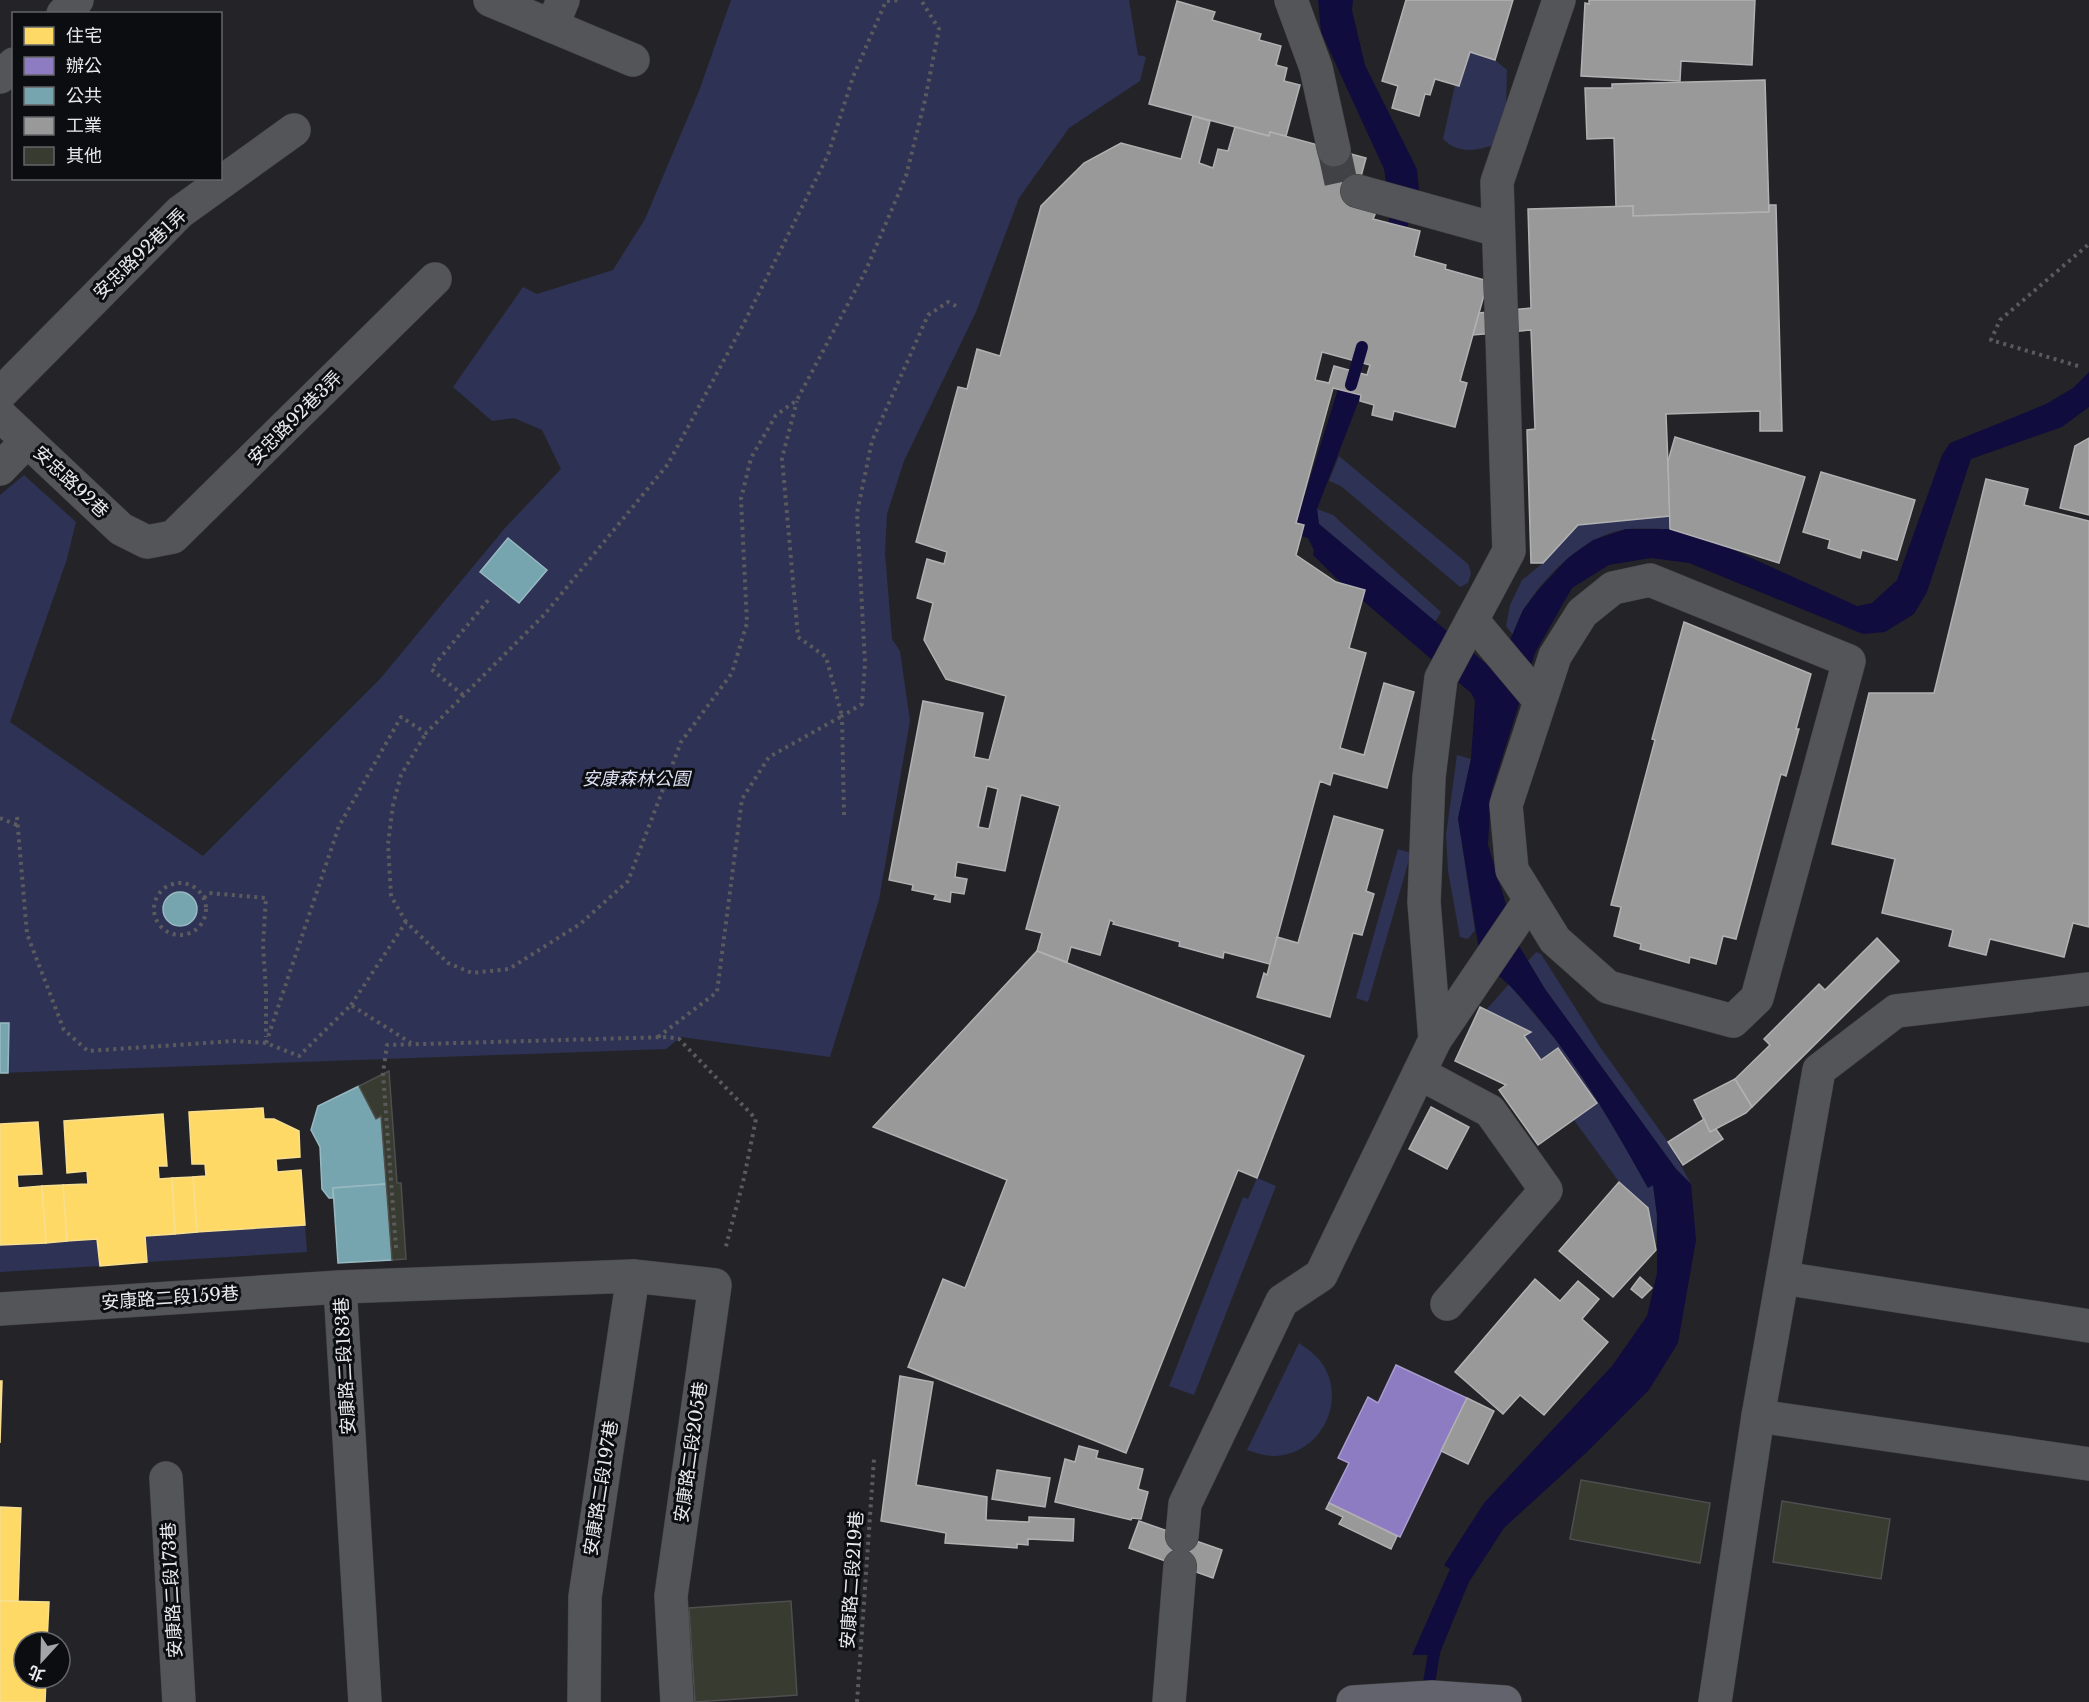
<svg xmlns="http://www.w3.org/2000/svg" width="2089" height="1702" font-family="'Libre Baskerville','Noto Sans TC',serif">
	<rect width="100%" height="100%" fill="#242428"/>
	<g fill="#2e3254">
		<polygon points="731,0 1129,0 1138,55 1146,57 1140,81 1069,128 1019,198 976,312 904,461 887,514 885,553 892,639 900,651 910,721 879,900 830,1057 681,1037 666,1049 0,1073 0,495 24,475 76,522 67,559 10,722 203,856 380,679 505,528 561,469 542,430 514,418 492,421 453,387 523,287 537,294 613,270 645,219 699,91"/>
		<path d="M1470 52 1495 60 1507 70 1505 141C1483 149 1461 157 1443 139L1455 85 1459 86Z"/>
		<polygon points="1339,456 1468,564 1471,573 1468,583 1460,587 1341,486 1329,481"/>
		<polygon points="1317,509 1333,515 1441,612 1435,622 1319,524"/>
		<path d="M1670 516V529C1657 529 1642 528 1628 529 1587 533 1544 576 1524 609 1519 617 1516 627 1513 635L1506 626 1510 605 1522 580 1543 563 1578 525Z"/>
		<polygon points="1457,755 1471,759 1458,819 1475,930 1468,939 1460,937 1448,871 1446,835"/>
		<polygon points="1398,849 1411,853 1368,1002 1356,998"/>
		<polygon points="1536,952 1541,954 1600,1047 1668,1142 1691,1184 1676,1169 1545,989 1528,961"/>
		<polygon points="1509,984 1565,1051 1606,1114 1648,1187 1653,1185 1657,1215 1656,1250 1648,1208 1619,1182 1574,1120 1597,1103 1558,1049 1541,1060 1524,1036 1530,1031 1486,1010"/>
		<polygon points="1257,1178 1276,1186 1194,1395 1169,1386 1243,1197 1248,1199"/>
		<polygon points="305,1225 307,1252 147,1262 145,1236"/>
		<polygon points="97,1239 100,1266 0,1272 0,1245"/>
		<path d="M1299 1343C1309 1350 1319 1357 1325 1368 1344 1403 1322 1448 1283 1455 1271 1458 1259 1454 1247 1450Z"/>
	</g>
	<g fill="#100c3d">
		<polygon points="1318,0 1353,0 1352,10 1365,65 1417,169 1419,190 1407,228 1388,223 1391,214 1384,169 1321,32"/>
		<path d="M2089 372V407L2062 427 1971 459 1927 592 1914 614 1885 632 1863 634 1689 563 1651 558 1609 565 1572 588 1535 653 1491 793 1488 845 1518 944 1545 989 1676 1169 1691 1184 1696 1240 1678 1343 1649 1390 1587 1452 1504 1528 1469 1582 1439 1655H1412L1450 1569 1444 1565 1484 1503 1612 1366 1647 1316 1657 1273V1215L1653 1185 1648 1188C1608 1116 1567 1045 1510 986 1501 977 1490 970 1481 963L1458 818 1471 759 1475 701 1471 693 1362 600 1364 590 1342 584 1313 555 1314 550 1308 538 1301 536 1304 525 1296 523 1338 389 1361 395 1317 509 1319 524 1496 672 1523 610 1540 588 1568 558 1593 540 1626 529H1670L1721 544 1857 606 1872 603 1897 580 1942 455 1950 443 2046 404 2073 388Z"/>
	</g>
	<g fill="#ffd966" stroke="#f8de8f" stroke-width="1.5">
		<polygon points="263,1108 264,1119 274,1119 299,1131 300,1157 276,1159 277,1172 301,1170 305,1225 197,1232 193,1177 206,1176 205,1164 192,1164 189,1112"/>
		<polygon points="163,1114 167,1166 158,1166 159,1179 172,1178 175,1234 145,1236 147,1262 100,1266 97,1239 67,1241 63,1185 88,1184 87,1171 67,1173 64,1121"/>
		<polygon points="38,1122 42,1174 17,1175 18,1188 42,1186 46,1243 0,1245 0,1124"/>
		<polygon points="193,1177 197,1232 175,1234 172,1178"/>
		<polygon points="63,1185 67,1241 46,1243 42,1186"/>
		<polygon points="0,1381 2,1381 0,1443"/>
		<polygon points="0,1507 21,1508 18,1601 0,1601"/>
		<polygon points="0,1601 49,1602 47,1642 24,1642 24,1678 46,1678 45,1702 0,1702"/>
	</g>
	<polygon fill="#8e7cc3" stroke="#a99dd0" stroke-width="1.5" points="1396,1365 1467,1398 1400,1537 1329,1503 1349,1463 1338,1458 1368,1397 1378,1403"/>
	<g fill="#76a5af" stroke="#98b9c2" stroke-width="1.5">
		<polygon points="508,538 547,570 519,603 480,572"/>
		<circle cx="180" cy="909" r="17"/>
		<polygon points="0,1023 9,1023 8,1073 0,1073"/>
		<polygon points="359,1086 376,1119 381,1116 386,1184 333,1188 333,1198 329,1198 322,1189 320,1147 311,1130 318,1106"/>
		<polygon points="386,1184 392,1260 338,1263 333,1188"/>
	</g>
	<g fill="#999" stroke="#b1b1b2" stroke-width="1.5" fill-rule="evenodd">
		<polygon points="1406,0 1513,0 1495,60 1470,52 1459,86 1435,79 1430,95 1425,94 1419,116 1392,108 1398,86 1382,81"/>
		<polygon points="1589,0 1755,0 1752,65 1681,61 1680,81 1581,76 1585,3 1589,4"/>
		<polygon points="1177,1 1215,12 1212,20 1261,34 1259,40 1281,46 1276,65 1287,68 1284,81 1300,85 1286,136 1270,132 1269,136 1149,104"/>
		<polygon points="1765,80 1769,212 1633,216 1633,206 1616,207 1614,138 1587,139 1585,88 1612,88 1612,84"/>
		<path d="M1193 116 1210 121 1199 163 1213 168 1218 149 1228 151 1235 127 1269 136 1270 132 1366 158 1353 206 1376 212 1373 219 1420 231 1414 256 1446 265 1445 269 1488 281 1460 381 1467 383 1455 427 1394 411 1392 420 1372 415 1374 405 1360 401 1361 395 1333 388 1296 523 1304 525 1296 555 1336 582 1365 590 1349 648 1366 653 1340 748 1364 755 1384 683 1414 692 1387 788 1333 773 1330 785 1320 781 1270 964 1224 952 1223 958 1179 946 1180 942 1113 924 1114 922 1110 920 1100 955 1071 947 1067 962 1037 951 1042 933 1026 929 1060 806 1021 795 1005 871 957 862 955 877 967 879 964 894 951 892 950 902 934 899 936 895 912 890 913 885 889 880 923 701 983 713 974 757 989 760 1006 696 946 679 924 640 933 603 917 598 927 559 944 564 947 552 916 542 958 387 967 389 977 349 1000 356 1041 206 1084 163 1121 143 1181 159ZM1322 352 1370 365 1367 375 1334 366 1329 383 1315 380ZM987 786 998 789 989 829 978 827Z"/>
		<polygon points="1769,205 1776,205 1782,431 1760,431 1760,411 1666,414 1670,516 1578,525 1543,563 1531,563 1527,430 1535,429 1531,330 1473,335 1479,313 1531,308 1528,209 1633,206 1633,216 1769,212"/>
		<polygon points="1675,437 1805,477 1779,563 1670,529 1668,461"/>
		<polygon points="2089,438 2089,515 2060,508 2075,446"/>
		<polygon points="1821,472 1915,500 1897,560 1862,550 1860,558 1828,548 1830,540 1803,532"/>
		<polygon points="1986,479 2028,489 2024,505 2089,521 2089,927 2073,923 2064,957 1990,939 1986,955 1949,946 1953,930 1882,913 1895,859 1832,844 1869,693 1934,693"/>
		<polygon points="1684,622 1811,674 1796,729 1799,729 1786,776 1781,774 1736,939 1723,936 1716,964 1690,957 1689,963 1640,949 1641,944 1614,936 1621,907 1611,905 1655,740 1652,739"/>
		<polygon points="1334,816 1383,830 1366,891 1374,894 1362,935 1353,933 1330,1017 1257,997 1264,973 1267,975 1277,937 1298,943"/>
		<polygon points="1877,938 1899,961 1752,1107 1735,1079 1770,1045 1764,1039 1819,984 1825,990"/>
		<polygon points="1037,951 1304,1056 1257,1178 1238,1170 1126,1453 908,1367 943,1279 965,1288 1007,1180 873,1127"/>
		<polygon points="1480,1007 1531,1032 1524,1036 1541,1060 1558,1048 1597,1103 1538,1145 1499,1090 1506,1085 1455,1061"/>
		<polygon points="1735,1079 1752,1107 1746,1113 1710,1132 1694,1100"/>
		<polygon points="1431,1107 1469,1127 1447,1169 1409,1149"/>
		<polygon points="1704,1119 1710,1132 1716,1129 1723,1139 1683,1165 1668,1142"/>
		<polygon points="1619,1182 1648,1208 1656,1250 1613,1297 1559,1251"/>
		<polygon points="1640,1277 1652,1288 1642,1298 1631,1289"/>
		<polygon points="1535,1279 1560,1301 1578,1281 1599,1299 1582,1319 1608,1342 1544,1415 1520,1395 1503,1414 1455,1372"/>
		<polygon points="900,1376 933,1382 916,1485 987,1497 986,1520 1029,1522 1029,1517 1074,1519 1073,1541 1028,1539 1028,1545 1017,1544 1017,1548 945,1543 946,1533 881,1521"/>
		<polygon points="1467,1398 1494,1411 1468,1464 1441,1451"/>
		<polygon points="1079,1446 1098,1451 1096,1458 1143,1469 1138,1489 1148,1492 1141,1519 1132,1518 1131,1520 1055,1502 1065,1459 1075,1462"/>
		<polygon points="997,1470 1050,1478 1045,1507 992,1499"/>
		<polygon points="1329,1503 1397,1536 1391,1549 1339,1524 1343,1517 1326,1509"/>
		<polygon points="1139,1521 1222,1550 1213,1578 1129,1548"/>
	</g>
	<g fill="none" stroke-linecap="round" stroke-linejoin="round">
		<g stroke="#100c3d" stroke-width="12">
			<polyline points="1351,385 1362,347"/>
			<polyline points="1427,1695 1436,1641"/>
		</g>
	</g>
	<g fill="#383b30" stroke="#4e4e4f" stroke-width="1.5">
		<polygon points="389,1071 397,1183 401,1183 406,1259 392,1260 381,1116 376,1119 359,1086"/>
		<polygon points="1581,1480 1710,1503 1700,1563 1570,1539"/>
		<polygon points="1782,1501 1890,1519 1881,1579 1773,1562"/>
		<polygon points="791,1601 797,1695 695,1702 689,1608"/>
	</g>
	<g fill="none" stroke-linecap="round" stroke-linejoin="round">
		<polyline stroke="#414246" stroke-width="33" stroke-dasharray="33 16" stroke-linecap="butt" points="1334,150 1342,187 1357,191"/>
		<defs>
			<g id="minor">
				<polyline points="490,0 633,60"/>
				<polyline points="1291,0 1316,68 1334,150"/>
				<polyline points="63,14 77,0"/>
				<polyline points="552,26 563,0"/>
				<polyline points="0,77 14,64"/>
				<polyline points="1357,191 1498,230"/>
				<polyline points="0,394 180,212 294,130"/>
				<polyline points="0,415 121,529 147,542 173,537 435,279"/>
				<polyline points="0,469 27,441"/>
				<polygon points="1650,580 1849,661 1757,998 1733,1021 1608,987 1555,940 1512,870 1506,805 1555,656 1582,613 1613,588"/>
				<polyline points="1472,620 1540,701"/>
				<polyline points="1435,1040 1530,900"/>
				<polyline points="1419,1073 1490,1111 1546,1190 1447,1304"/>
				<polyline points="1783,1278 2089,1326"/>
				<polyline points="340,1287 365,1702"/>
				<polyline points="0,1309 340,1287 633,1276 715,1285 671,1596 677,1702"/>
				<polyline points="1758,1416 2089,1464"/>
				<polyline points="166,1478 179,1702"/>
				<polyline points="1182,1536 1185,1504 1282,1301 1321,1275 1435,1040 1424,902 1429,777 1441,678 1509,551 1497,182 1559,0"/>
				<polyline points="584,1702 585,1597 633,1276"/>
				<polyline points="1169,1702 1180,1566"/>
				<polyline points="1715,1702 1758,1416 1819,1070 1896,1011 2089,989"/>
			</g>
			<polyline id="major" points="1353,1702 1432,1697 1505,1702"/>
		</defs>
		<use href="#minor" stroke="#424245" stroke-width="34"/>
		<use href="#major" stroke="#424245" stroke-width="34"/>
		<g stroke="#5b5b5e" stroke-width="4" stroke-dasharray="3 4.5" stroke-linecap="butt">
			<polyline points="2078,366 1991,340 2000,320 2089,244"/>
			<polyline points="463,695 431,669 490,598"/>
			<polyline points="844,815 842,716 862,704 865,663 857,513 872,441 928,315 948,302 958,307"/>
			<polyline points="17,817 27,934 64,1030 88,1051 234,1041 266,1043 299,1056 351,1005 411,1043"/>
			<polyline points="0,818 17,825"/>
			<circle cx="180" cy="909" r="26"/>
			<polyline points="204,898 209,893 266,898 263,945 266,991 266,1037"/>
			<polyline points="406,922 391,896 388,844 393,805 401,775 426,733"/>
			<polyline points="351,1005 406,922 448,963 472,973 509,969 580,924 628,881 681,742 732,673 747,623 741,499 751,458 776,415 797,400 866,270 906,176 925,100 939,29 921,0"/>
			<polyline points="658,1037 717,992 742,799 769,757 842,716 826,657 798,637 782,458 797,401"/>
			<polyline points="266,1043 339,826 401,717 426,733 544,615 668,464 744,323 828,155 853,77 886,1 901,0"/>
			<polyline points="396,1248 383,1073 387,1045 668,1037 679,1039 756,1119 744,1178 725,1250"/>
			<polyline points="857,1702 874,1459"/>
		</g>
		<use href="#minor" stroke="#545558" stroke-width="33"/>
		<use href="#major" stroke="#62636d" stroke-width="33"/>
	</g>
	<g text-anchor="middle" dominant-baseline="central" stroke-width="6" stroke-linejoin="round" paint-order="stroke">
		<g font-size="18" fill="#e8e9ee" stroke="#0c0d10">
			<text transform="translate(140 254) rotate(-44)">安忠路92巷1弄</text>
			<text transform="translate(295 418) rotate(-45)">安忠路92巷3弄</text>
			<text transform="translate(71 482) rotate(43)">安忠路92巷</text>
			<text transform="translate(170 1298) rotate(-4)">安康路二段159巷</text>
			<text transform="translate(345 1366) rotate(-93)">安康路二段183巷</text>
			<text transform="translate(691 1452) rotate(-82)">安康路二段205巷</text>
			<text transform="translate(601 1488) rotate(-81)">安康路二段197巷</text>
			<text transform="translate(852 1580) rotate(-86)">安康路二段219巷</text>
			<text transform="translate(172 1590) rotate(-93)">安康路二段173巷</text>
		</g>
		<g font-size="18" font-style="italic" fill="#dbdff1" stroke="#0c0d10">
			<text x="636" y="779">安康森林公園</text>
		</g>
	</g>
	<rect x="12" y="12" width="210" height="168" fill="#0c0d10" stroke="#646569" stroke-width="1.5"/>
	<rect x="24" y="27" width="30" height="18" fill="#ffd966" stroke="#646569" stroke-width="1.5"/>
	<text x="66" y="42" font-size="18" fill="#e8e9ee">住宅</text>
	<rect x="24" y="57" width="30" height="18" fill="#8e7cc3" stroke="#646569" stroke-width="1.5"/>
	<text x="66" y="72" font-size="18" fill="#e8e9ee">辦公</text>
	<rect x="24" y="87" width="30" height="18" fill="#76a5af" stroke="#646569" stroke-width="1.5"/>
	<text x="66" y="102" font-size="18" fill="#e8e9ee">公共</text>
	<rect x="24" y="117" width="30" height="18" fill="#999999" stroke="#646569" stroke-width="1.5"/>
	<text x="66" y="132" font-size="18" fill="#e8e9ee">工業</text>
	<rect x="24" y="147" width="30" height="18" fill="#383b30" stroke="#646569" stroke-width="1.5"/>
	<text x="66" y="162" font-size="18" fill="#e8e9ee">其他</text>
	<g transform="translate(42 1660) rotate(202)"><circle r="28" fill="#0c0d10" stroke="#646569" stroke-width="1.5"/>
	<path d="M0-4.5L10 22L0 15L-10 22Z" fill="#a3a4a9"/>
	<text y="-9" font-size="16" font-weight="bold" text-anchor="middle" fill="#e8e9ee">北</text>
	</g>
</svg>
